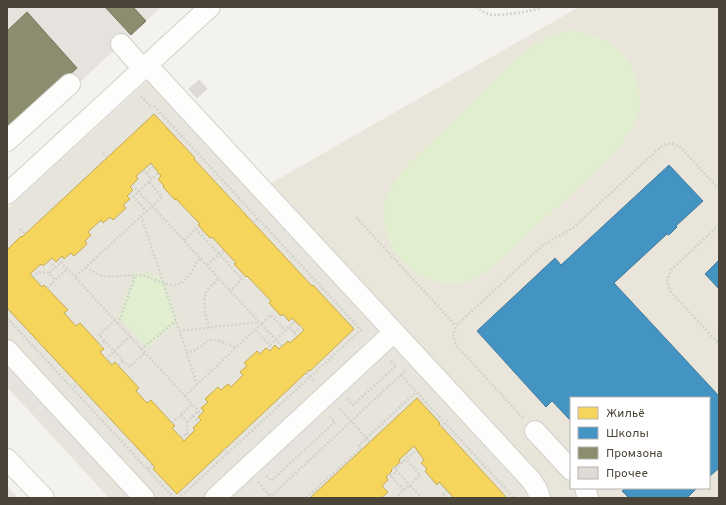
<svg xmlns="http://www.w3.org/2000/svg" width="726" height="505" font-family="Overpass,sans-serif">
	<rect width="100%" height="100%" fill="#f4f2ee"/>
	<polygon fill="#e7e4dc" points="160,69 557,498 109,498 7,387 7,209"/>
	<polygon fill="#e6e2de" points="7,7 161,7 7,149"/>
	<path fill="#eae5da" fill-rule="evenodd" d="M579 7H719V498H557L268 185ZM571 398H709V488H571Z"/>
	<g fill="#e1eecf">
		<path d="M572 30C585 33 598 36 609 43 631 56 643 85 639 110 636 127 622 144 611 157L497 263C487 271 478 278 466 282 443 288 414 276 399 258 388 246 381 219 385 203 388 189 397 177 406 166L520 55C539 41 549 35 572 30Z"/>
		<polygon points="134,273 149,273 164,279 179,322 147,348 118,316"/>
	</g>
	<g fill="#e6e3df">
		<polygon points="7,362 98,461 88,470 7,382"/>
		<polygon points="317,414 326,424 271,475 262,465"/>
		<polygon points="7,486 18,498 7,498"/>
	</g>
	<g fill="#f6d55c" stroke="#c3aa52" fill-rule="evenodd">
		<path d="M154 114 195 158 194 159 312 286 313 285 354 329 310 371 309 370 177 494 153 469 155 467 7 308V250L21 236 22 237ZM151 163 161 176 158 179 164 186 163 187 175 200 176 199 200 224 198 225 208 236 210 238 212 237 236 263 234 264 246 277 247 276 271 301 269 303 281 316 283 314 289 321 292 318 304 330 290 343 288 341 279 349 275 345 270 351 266 348 260 354 257 351 244 363 247 366 240 372 243 375 231 387 228 384 221 390 218 387 205 399 208 402 201 408 204 411 198 417 201 420 193 428 195 430 184 441 172 428 175 426 172 423 151 400 147 403 136 391 139 388 115 362 112 365 100 352 104 349 80 323 76 326 64 313 68 310 44 285 42 287 30 274 41 264 43 266 52 258 56 262 62 256 64 259 71 253 74 256 87 244 85 241 91 235 88 232 101 220 103 223 110 217 113 220 126 208 123 205 130 199 127 196 133 190 130 187 138 179 136 176Z"/>
		<polygon points="417,398 440,423 439,424 507,498 454,498 439,482 437,485 425,471 427,469 421,463 424,460 414,446 399,460 400,462 391,470 392,471 386,477 388,480 382,486 388,492 381,498 369,498 368,497 367,498 310,498"/>
	</g>
	<g fill="#4393c3" stroke="#457b9a">
		<polygon points="669,165 703,201 676,226 677,227 669,235 667,234 614,283 719,396 719,468 709,477 709,398 571,398 571,421 552,401 546,407 477,331 555,258 561,265"/>
		<polygon points="719,260 719,289 705,274"/>
		<polygon points="626,488 697,488 687,498 629,498 622,491"/>
	</g>
	<g fill="#8c8c6e" stroke="#78765e">
		<polygon points="105,7 133,7 146,21 131,35"/>
		<polygon points="27,12 77,68 7,132 7,31"/>
	</g>
	<polygon fill="#dedbd6" stroke="#dcd9d4" points="199,80 207,89 197,98 189,89"/>
	<g fill="none" stroke-linecap="round" stroke-linejoin="round">
		<defs>
			<g id="minor">
				<polyline points="121,44 143,69"/>
				<polyline points="147,65 531,480 537,489 540,498"/>
				<polyline points="7,141 70,84"/>
				<polyline points="7,194 210,7"/>
				<polyline points="7,350 144,498"/>
				<polyline points="535,431 571,470"/>
				<polyline points="7,459 44,498"/>
				<polyline points="585,488 588,498"/>
				<polyline points="215,498 394,332"/>
			</g>
		</defs>
		<use href="#minor" stroke="#d2d0cb" stroke-width="22"/>
		<g stroke="#d3d2cc" stroke-width="2.5" stroke-dasharray="2 2" stroke-linecap="butt">
			<path d="M476 7C481 11 488 15 494 15 507 15 530 12 542 7"/>
			<polyline points="141,96 152,108"/>
			<polyline points="154,106 361,330 179,498"/>
			<polyline points="103,153 108,158"/>
			<polyline points="143,170 152,179"/>
			<polyline points="146,173 154,166"/>
			<polyline points="132,185 152,206 162,197 149,182"/>
			<polyline points="130,193 146,211"/>
			<polyline points="133,197 158,173"/>
			<polygon points="152,206 261,324 185,396 75,277"/>
			<polyline points="141,216 197,384"/>
			<polyline points="356,217 456,326"/>
			<polyline points="253,223 259,218"/>
			<polyline points="719,225 671,270 667,281 670,291 719,344"/>
			<polyline points="20,229 25,234"/>
			<polyline points="184,240 196,229 242,279 230,291"/>
			<polyline points="58,259 75,277"/>
			<polyline points="49,261 55,267"/>
			<polyline points="207,265 224,250"/>
			<path d="M86 267C91 270 97 275 102 276 116 278 132 273 146 276 156 279 168 288 179 284 189 280 194 266 200 258"/>
			<polyline points="49,273 61,262"/>
			<polyline points="33,277 38,272 49,273 55,280"/>
			<polyline points="47,288 67,269"/>
			<polyline points="7,318 174,498"/>
			<polyline points="115,320 99,335 129,367 145,353"/>
			<polyline points="118,324 135,276"/>
			<polyline points="289,327 297,336"/>
			<path d="M209 328C206 318 201 299 207 290 211 286 215 282 219 278"/>
			<polyline points="256,330 272,348"/>
			<polyline points="179,331 259,322"/>
			<polyline points="294,333 302,326"/>
			<polyline points="270,345 295,321"/>
			<polyline points="100,346 105,341"/>
			<polyline points="282,346 261,324 271,315 285,330"/>
			<polyline points="141,349 176,321"/>
			<polyline points="186,353 196,350 208,341 213,340 217,340 236,348"/>
			<polyline points="106,359 130,336"/>
			<polyline points="118,365 123,361"/>
			<polyline points="306,373 314,381"/>
			<polyline points="401,375 514,498"/>
			<polyline points="72,390 78,384"/>
			<polyline points="185,396 201,414"/>
			<polyline points="347,399 353,405 396,366 390,360"/>
			<polyline points="339,408 370,442"/>
			<polyline points="181,415 187,422 187,433 189,435"/>
			<polyline points="193,416 199,422"/>
			<polyline points="523,418 456,345 453,335 456,326 543,245 573,228 662,146 671,143 680,147 719,189"/>
			<polyline points="187,422 198,411"/>
			<polyline points="172,423 192,404"/>
			<polyline points="441,427 450,419"/>
			<polyline points="181,438 187,433"/>
			<polyline points="224,449 228,453"/>
			<polyline points="393,467 410,485 420,475 406,459"/>
			<polyline points="148,469 152,465"/>
			<polyline points="395,469 416,450"/>
			<polyline points="389,474 404,490"/>
			<polyline points="266,476 271,481 335,422 330,417"/>
			<polyline points="391,477 397,471"/>
			<polyline points="258,482 272,498"/>
			<polyline points="269,498 405,371"/>
			<polyline points="306,498 361,448 359,445 416,392"/>
			<polyline points="395,498 410,485 422,498"/>
			<polyline points="440,498 447,491"/>
		</g>
		<use href="#minor" stroke="#fdfdfc" stroke-width="20"/>
	</g>
	<rect width="726" height="505" fill="none" stroke="#4b4439" stroke-width="16"/>
	<rect x="570" y="397" width="140" height="92" fill="#ffffff" stroke="#b7b4b0"/>
	<rect x="578" y="407" width="20" height="12" fill="#f6d55c" stroke="#b7b4b0"/>
	<text x="606" y="417" font-size="12" fill="#4b4439">Жильё</text>
	<rect x="578" y="427" width="20" height="12" fill="#4393c3" stroke="#b7b4b0"/>
	<text x="606" y="437" font-size="12" fill="#4b4439">Школы</text>
	<rect x="578" y="447" width="20" height="12" fill="#8c8c6e" stroke="#b7b4b0"/>
	<text x="606" y="457" font-size="12" fill="#4b4439">Промзона</text>
	<rect x="578" y="467" width="20" height="12" fill="#dedbd6" stroke="#b7b4b0"/>
	<text x="606" y="477" font-size="12" fill="#4b4439">Прочее</text>
</svg>
